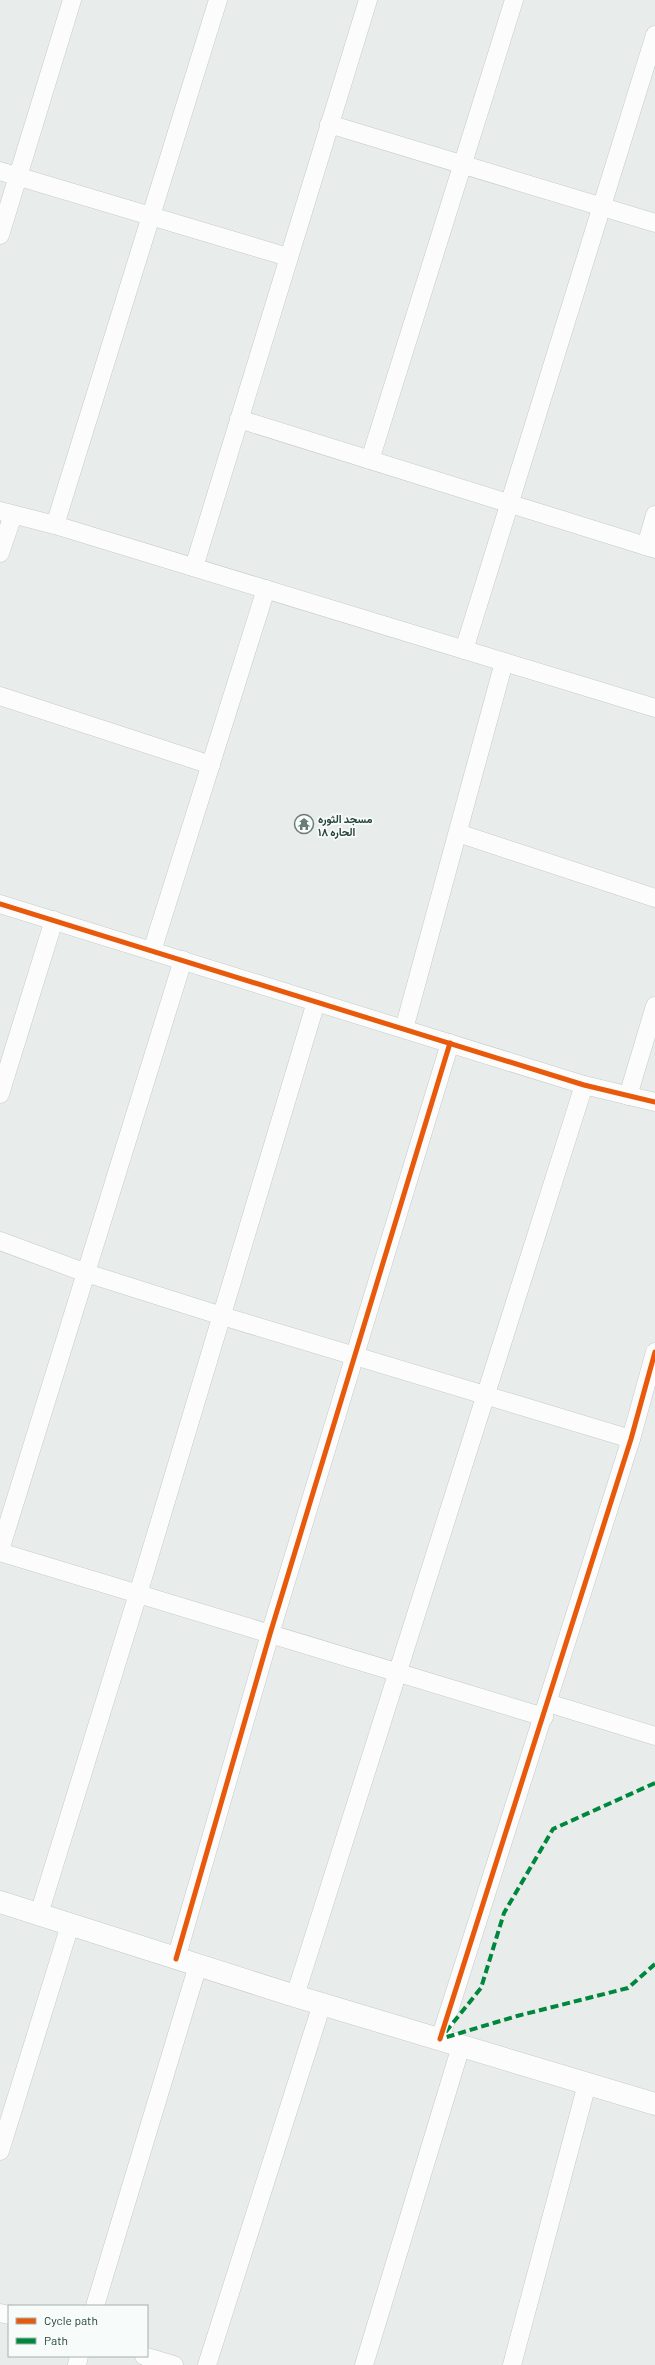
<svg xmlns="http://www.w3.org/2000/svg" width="655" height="2365" font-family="Barlow,Vazirmatn,sans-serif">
	<rect width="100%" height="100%" fill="#e8edeb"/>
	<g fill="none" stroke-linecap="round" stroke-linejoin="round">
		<defs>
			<g id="minor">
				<polyline points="329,124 655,223"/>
				<polyline points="0,171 288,257"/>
				<polyline points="0,235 72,0"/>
				<polyline points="239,419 655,549"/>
				<polyline points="370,460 514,0"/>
				<polyline points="0,511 55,525 655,708"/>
				<polyline points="55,525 218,0"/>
				<polyline points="646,546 655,515"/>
				<polyline points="0,553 13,515"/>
				<polyline points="194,567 368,0"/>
				<polyline points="464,650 655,35"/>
				<polyline points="0,696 211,765"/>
				<polyline points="458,833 655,898"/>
				<polyline points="0,904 584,1085 655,1102"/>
				<polyline points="152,951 266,589"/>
				<polyline points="404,1029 504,662"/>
				<polyline points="0,1094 54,920"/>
				<polyline points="628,1096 655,1006"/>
				<polyline points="0,1241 86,1273 222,1316 631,1439"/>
				<polyline points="0,1550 183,960"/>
				<polyline points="0,1552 544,1717"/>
				<polyline points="548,1703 655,1736"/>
				<polyline points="39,1914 138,1594 316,1002"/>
				<polyline points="176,1959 270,1634 450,1043"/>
				<polyline points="295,1996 584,1085"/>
				<polyline points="440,2039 631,1439 655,1352"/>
				<polyline points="0,2151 70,1925"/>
				<polyline points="95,2306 198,1965"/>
				<polyline points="0,2313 9,2315"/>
				<polyline points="144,2356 174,2365"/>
				<polyline points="77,2365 79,2356"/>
				<polyline points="207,2365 322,2004"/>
				<polyline points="364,2365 461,2046"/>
				<polyline points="512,2365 587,2084"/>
			</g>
			<polyline id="tertiary" points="0,1902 295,1996 655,2104"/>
		</defs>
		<use href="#minor" stroke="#c5cac8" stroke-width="19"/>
		<use href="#tertiary" stroke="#c5cac8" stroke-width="23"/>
		<use href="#minor" stroke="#fcfcfc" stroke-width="18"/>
		<use href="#tertiary" stroke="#fcfcfc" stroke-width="22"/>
		<polyline stroke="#00873e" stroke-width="4" stroke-dasharray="8 4" stroke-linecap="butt" points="655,1783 553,1829 504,1913 481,1988 440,2039 517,2016 628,1988 655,1964"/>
		<defs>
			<g id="cycleway">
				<polyline points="0,904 584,1085 655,1102"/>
				<polyline points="176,1959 270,1634 450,1043"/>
				<polyline points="440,2039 631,1439 655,1352"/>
			</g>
		</defs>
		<use href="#cycleway" stroke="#f7fbf9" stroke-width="8"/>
		<use href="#cycleway" stroke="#e8590c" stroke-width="5"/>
	</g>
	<defs>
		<symbol id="temple-ring" viewBox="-11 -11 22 22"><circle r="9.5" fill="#f7fbf9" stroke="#697e78" stroke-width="1.5"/><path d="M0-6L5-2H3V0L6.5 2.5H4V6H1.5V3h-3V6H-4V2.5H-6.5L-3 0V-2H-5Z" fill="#697e78"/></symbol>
	</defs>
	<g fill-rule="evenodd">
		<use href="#temple-ring" x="293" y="813" width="22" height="22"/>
	</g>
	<g text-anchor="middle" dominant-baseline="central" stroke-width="3.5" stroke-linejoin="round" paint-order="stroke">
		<g font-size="11" font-weight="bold" fill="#24423a" stroke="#f7fbf9" text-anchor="start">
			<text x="318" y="818">مسجد الثوره<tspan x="318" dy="13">الحاره ١٨</tspan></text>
		</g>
	</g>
	<rect x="8" y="2305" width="140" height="52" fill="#f7fbf9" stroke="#a3b1ad"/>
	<rect x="16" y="2318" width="20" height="6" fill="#e8590c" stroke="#a3b1ad"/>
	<text x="44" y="2325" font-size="12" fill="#24423a">Cycle path</text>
	<rect x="16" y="2338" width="20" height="6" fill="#00873e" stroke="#a3b1ad"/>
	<text x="44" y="2345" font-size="12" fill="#24423a">Path</text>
</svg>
